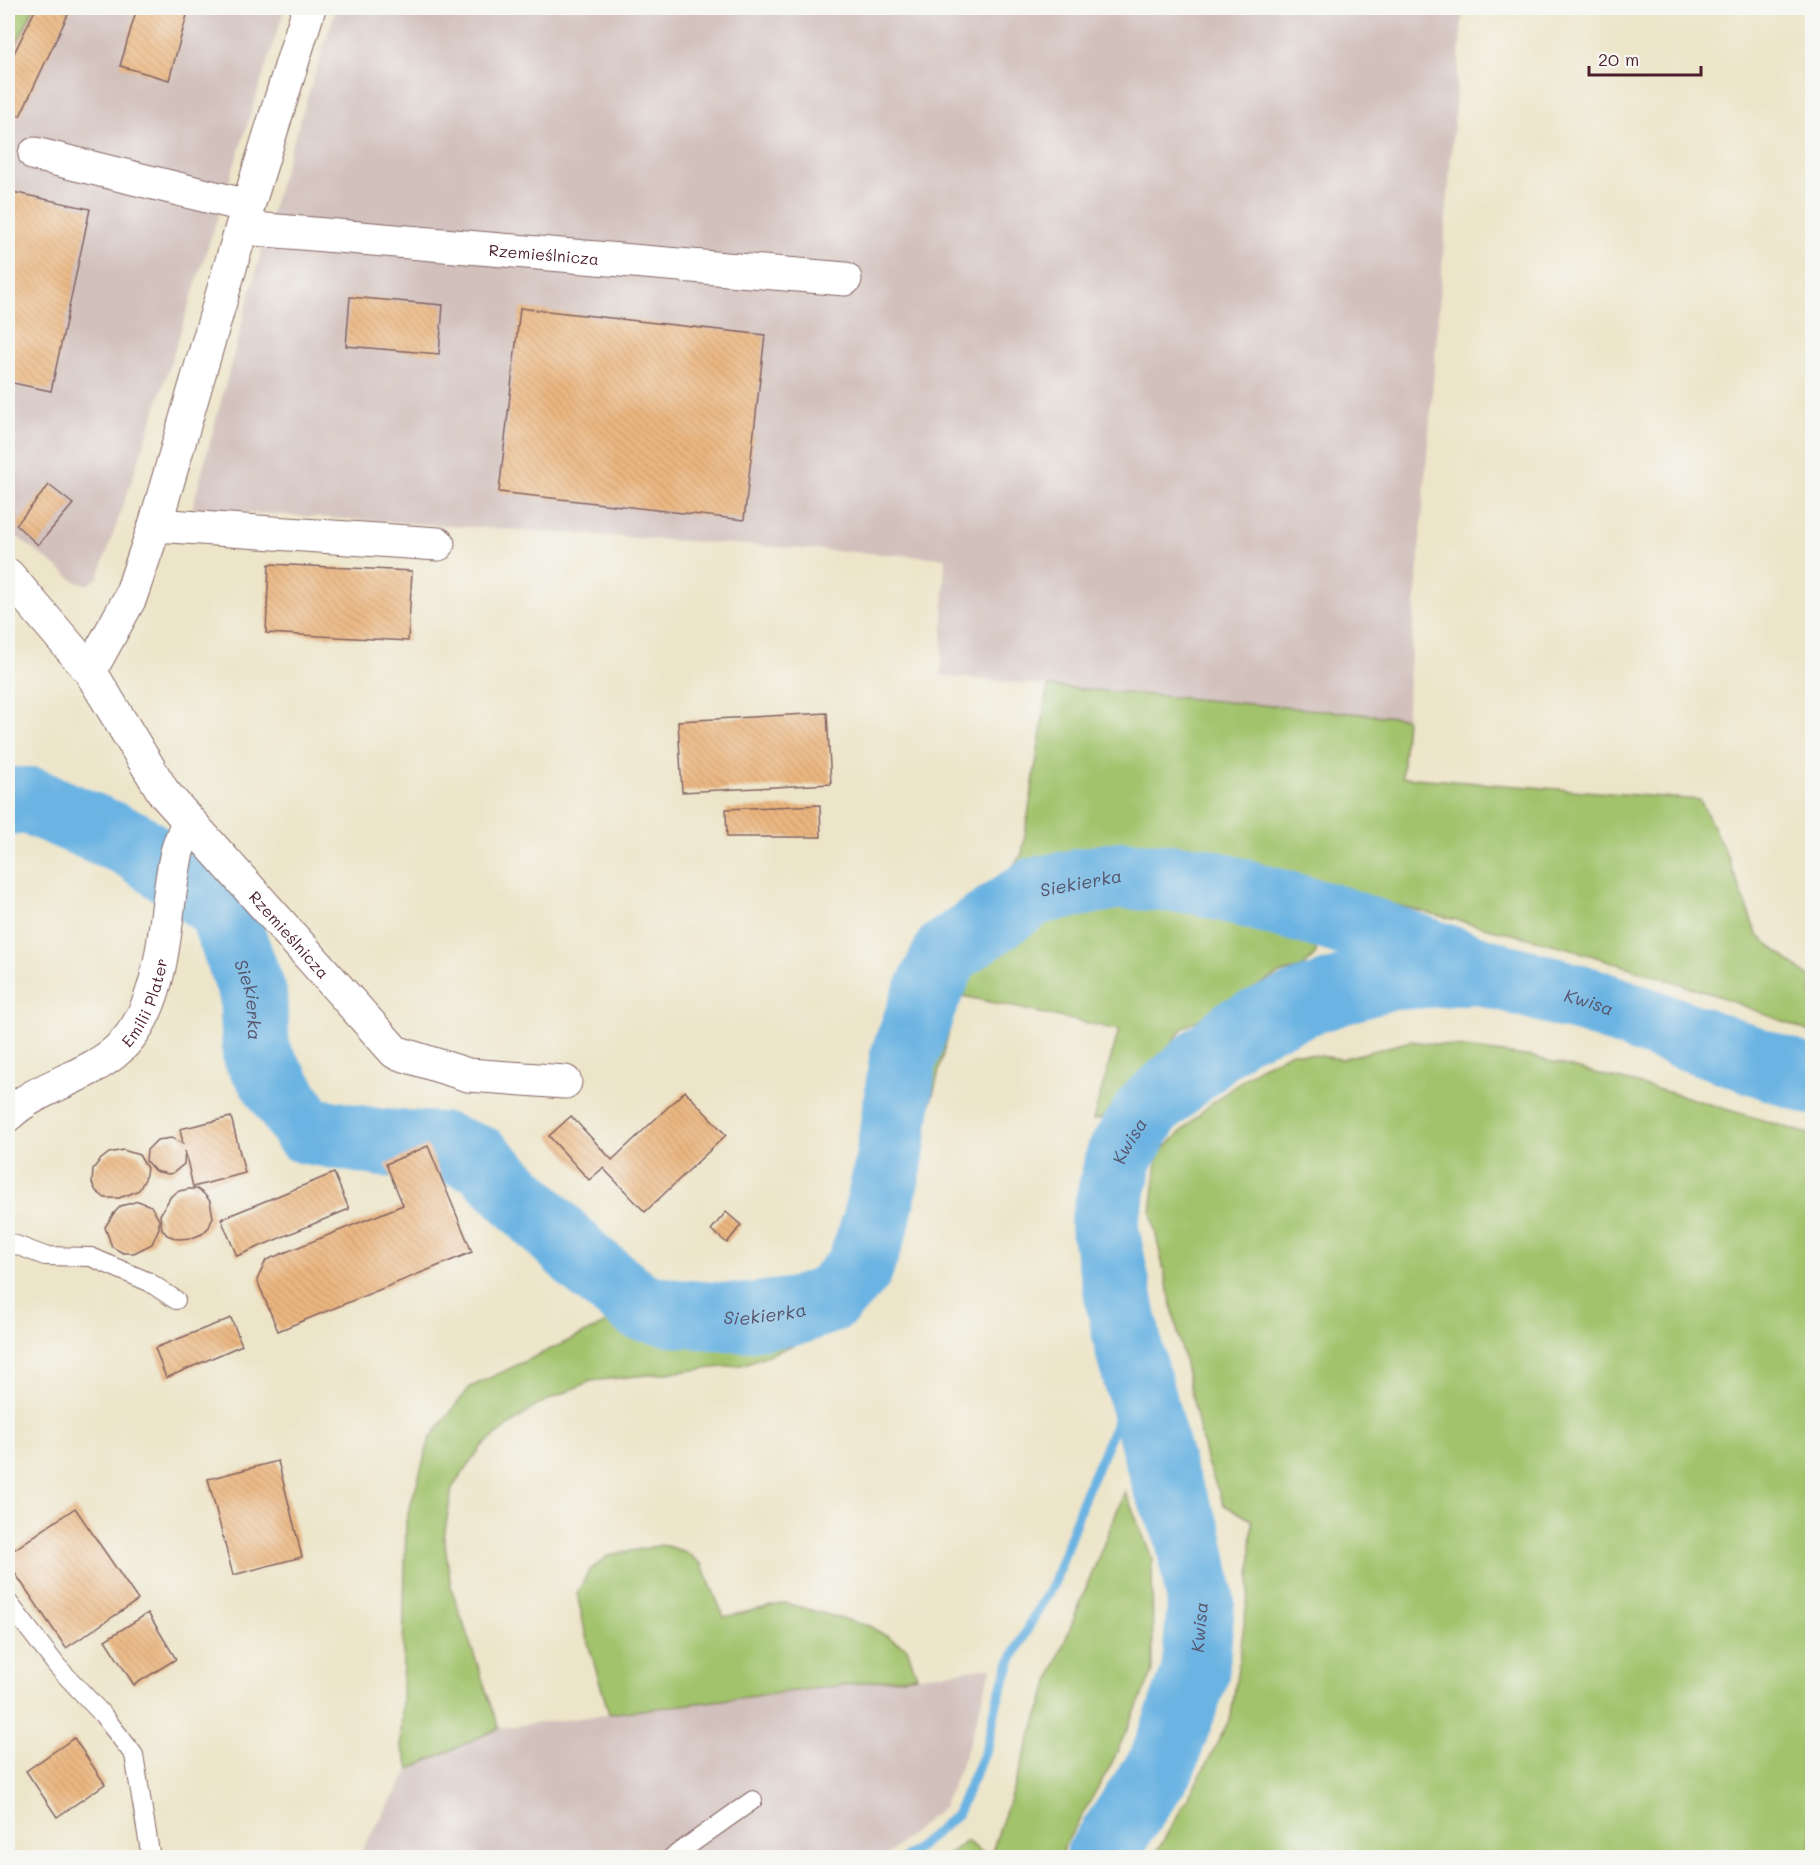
<svg xmlns="http://www.w3.org/2000/svg" width="1820" height="1865" font-family="Mali,sans-serif">
	<defs>
		<pattern id="building-back-hatch" width="6" height="6" patternUnits="userSpaceOnUse" patternTransform="scale(1.5)"><rect width="6" height="6" fill="#ebb67f"/><path d="M-1 5l2 2M0 0l6 6M5-1l2 2" fill="none" stroke="#cb9c6e"/></pattern>
	</defs>
	<rect width="100%" height="100%" fill="#f6f6f2"/>
	<filter id="ink" filterUnits="userSpaceOnUse"><feTurbulence type="fractalNoise" baseFrequency=".0167" numOctaves="2"/><feDisplacementMap in="SourceGraphic" scale="12" xChannelSelector="R" yChannelSelector="G"/><feConvolveMatrix kernelMatrix="1 2 1 2 8 2 1 2 1" color-interpolation-filters="sRGB"/></filter>
	<filter id="wash" filterUnits="userSpaceOnUse"><feTurbulence type="fractalNoise" baseFrequency=".008" numOctaves="4" result="noise"/><feDisplacementMap in="SourceGraphic" scale="24" xChannelSelector="R" yChannelSelector="G"/><feGaussianBlur stdDeviation="1.35" result="paint"/><feColorMatrix in="noise" values="0 0 0 0 0 0 0 0 0 0 0 0 0 0 0 0 0 1.4 0 .05"/><feComposite in="paint" operator="in"/></filter>
	<g filter="url(#wash)">
		<rect width="100%" height="100%" fill="#ede5c9"/>
		<g fill="#d1c0bc">
			<polygon points="34,8 285,8 146,439 98,578 89,584 78,583 8,530 8,61"/>
			<polygon points="336,8 1463,8 1406,718 941,676 945,558 192,509 279,185"/>
			<polygon points="992,1667 967,1750 943,1807 885,1857 357,1858 410,1769 499,1728"/>
		</g>
		<g fill="#a2c36c" stroke="#76714c" stroke-width="1.5">
			<polygon points="8,8 34,8 8,61"/>
			<polygon points="1048,686 1406,718 1402,777 1700,800 1729,860 1757,935 1812,979 1812,1033 1721,997 1568,948 1340,891 1186,857 1091,850 1002,881 1022,854"/>
			<polygon points="1146,895 1235,903 1296,920 1316,930 1316,954 1302,968 1279,974 1183,1028 1146,1079 1129,1113 1093,1120 1119,1030 958,995 918,1154 915,1098 930,1021 955,966 1022,918 1055,901"/>
			<polygon points="1411,1041 1533,1057 1676,1094 1812,1135 1812,1857 1154,1857 1204,1769 1231,1716 1250,1582 1252,1520 1224,1505 1207,1463 1151,1213 1158,1154 1207,1107 1260,1067 1292,1052 1341,1059"/>
			<polygon points="871,1299 822,1334 742,1365 591,1381 537,1405 482,1446 452,1488 444,1537 451,1587 499,1728 410,1769 401,1745 406,1521 430,1438 470,1387 615,1319 690,1335 821,1322"/>
			<polygon points="1125,1491 1152,1558 1153,1671 1112,1763 1065,1845 1060,1857 945,1857 966,1841 990,1857 1056,1663"/>
			<polygon points="663,1545 686,1552 702,1565 724,1617 785,1603 869,1626 907,1648 917,1676 609,1714 586,1636 577,1593 590,1570 609,1555"/>
		</g>
		<g fill="none" stroke-linecap="round" stroke-linejoin="round">
			<polyline stroke="#6bb3e2" stroke-width="10" points="906,1858 957,1814 988,1744 997,1701 1011,1661 1032,1620 1054,1583 1086,1492 1118,1420 1133,1365"/>
			<g stroke="#6bb3e2" stroke-width="68">
				<path id="s1" d="M8 801H31L132 844 221 908 253 994 256 1054 306 1130 382 1143 443 1146 481 1160 588 1265 641 1307 674 1313 741 1318 797 1311 830 1299 859 1269 876 1222 889 1161 903 1060 924 1001 947 952 1035 891 1120 875 1197 880 1336 919 1478 970"/>
				<path id="s2" d="M1099 1858 1162 1764 1195 1674 1201 1602 1188 1534 1164 1479 1129 1349 1104 1224 1120 1155 1149 1108 1237 1031 1306 1002 1384 977 1478 970 1592 1002 1812 1081"/>
			</g>
		</g>
		<g id="blocks">
			<g fill="url(#building-back-hatch)">
				<polygon points="36,8 71,8 20,116 8,111 8,66"/>
				<polygon points="137,8 189,8 169,80 120,66"/>
				<polygon points="8,191 90,209 51,391 8,382"/>
				<polygon points="350,297 443,305 439,354 346,346"/>
				<polygon points="520,308 765,335 744,520 499,492"/>
				<polygon points="49,485 73,504 38,545 16,525"/>
				<polygon points="269,564 412,571 408,641 266,633"/>
				<polygon points="827,713 831,784 682,792 678,721"/>
				<polygon points="820,805 821,837 727,837 726,809"/>
				<polygon points="685,1091 726,1135 645,1212 603,1168 589,1180 549,1136 571,1116 612,1160"/>
				<polygon points="231,1117 245,1173 193,1187 185,1151 184,1164 173,1173 168,1174 155,1171 146,1161 147,1150 157,1140 172,1138 183,1144 180,1129"/>
				<polygon points="428,1146 472,1252 278,1331 257,1280 266,1260 403,1205 386,1164"/>
				<polygon points="123,1150 139,1155 147,1168 145,1179 139,1190 130,1194 119,1198 105,1198 96,1191 92,1183 93,1169 100,1160 109,1153"/>
				<polygon points="334,1173 349,1209 237,1256 221,1219"/>
				<polygon points="189,1189 197,1189 204,1194 210,1201 213,1217 209,1227 202,1234 192,1238 178,1239 167,1235 162,1229 160,1215 171,1196 179,1191"/>
				<polygon points="138,1201 151,1206 159,1220 159,1228 152,1244 134,1253 123,1253 112,1247 105,1227 114,1213 121,1206"/>
				<polygon points="726,1212 741,1225 727,1243 711,1230"/>
				<polygon points="231,1318 242,1345 166,1378 155,1348"/>
				<polygon points="278,1461 302,1557 233,1575 208,1479"/>
				<polygon points="75,1508 138,1600 66,1648 8,1563 8,1554"/>
				<polygon points="148,1613 176,1659 134,1685 105,1640"/>
				<polygon points="74,1738 105,1784 57,1817 26,1771"/>
			</g>
		</g>
	</g>
	<g filter="url(#ink)">
		<use href="#blocks" fill-opacity="0" stroke="#836462" stroke-width="1.5"/>
		<g fill="none" stroke-linecap="round" stroke-linejoin="round">
			<defs>
				<g id="lane">
					<polyline points="8,1242 45,1256 91,1257 149,1282 176,1300"/>
					<polyline points="8,1602 57,1666 103,1715 134,1755 151,1858"/>
					<polyline points="671,1858 753,1800"/>
				</g>
				<g id="street">
					<polyline points="35,154 248,206"/>
					<path id="s3" d="M242 228 845 279"/>
					<polyline points="155,525 438,544"/>
					<path id="s4" d="M8 575 90 671 164 793 395 1052 468 1075 565 1082"/>
					<polyline points="90,671 130,598 155,525 248,206 309,8"/>
					<path id="s5" d="M8 1115C37 1087 82 1079 114 1053 169 1008 162 916 177 852 180 842 184 832 188 822"/>
				</g>
			</defs>
			<use href="#lane" stroke="#836462" stroke-width="20"/>
			<use href="#street" stroke="#836462" stroke-width="35"/>
			<use href="#lane" stroke="#fff" stroke-width="18"/>
			<use href="#street" stroke="#fff" stroke-width="33"/>
		</g>
	</g>
	<g text-anchor="middle" dominant-baseline="central" stroke-width="4.5" stroke-linejoin="round" paint-order="stroke">
		<g font-size="16" fill="#4a1f2b" stroke="#f6f6f2">
			<text stroke="none"><textPath href="#s3" startOffset="303">Rzemieślnicza</textPath></text>
			<text stroke="none"><textPath href="#s4" startOffset="458">Rzemieślnicza</textPath></text>
			<text stroke="none"><textPath href="#s5" startOffset="184">Emilii Plater</textPath></text>
		</g>
		<g font-size="18" font-style="italic" fill="#56536b" stroke="#f6f6f2">
			<text stroke="none"><textPath href="#s1" startOffset="1600">Siekierka</textPath></text>
			<text stroke="none"><textPath href="#s1" startOffset="339">Siekierka</textPath></text>
			<text stroke="none"><textPath href="#s2" startOffset="1282">Kwisa</textPath></text>
			<text stroke="none"><textPath href="#s2" startOffset="760">Kwisa</textPath></text>
			<text stroke="none"><textPath href="#s1" startOffset="1006">Siekierka</textPath></text>
			<text stroke="none"><textPath href="#s2" startOffset="256">Kwisa</textPath></text>
		</g>
	</g>
	<rect width="1820" height="1865" fill="none" stroke="#f6f6f2" stroke-width="30"/>
	<path d="M1589 66v9h112v-9" fill="none" stroke="#4a1f2b" stroke-width="3"/>
	<text x="1598" y="66" font-size="18" fill="#4a1f2b" stroke="#f6f6f2" stroke-width="4.5" paint-order="stroke">20 m</text>
</svg>
